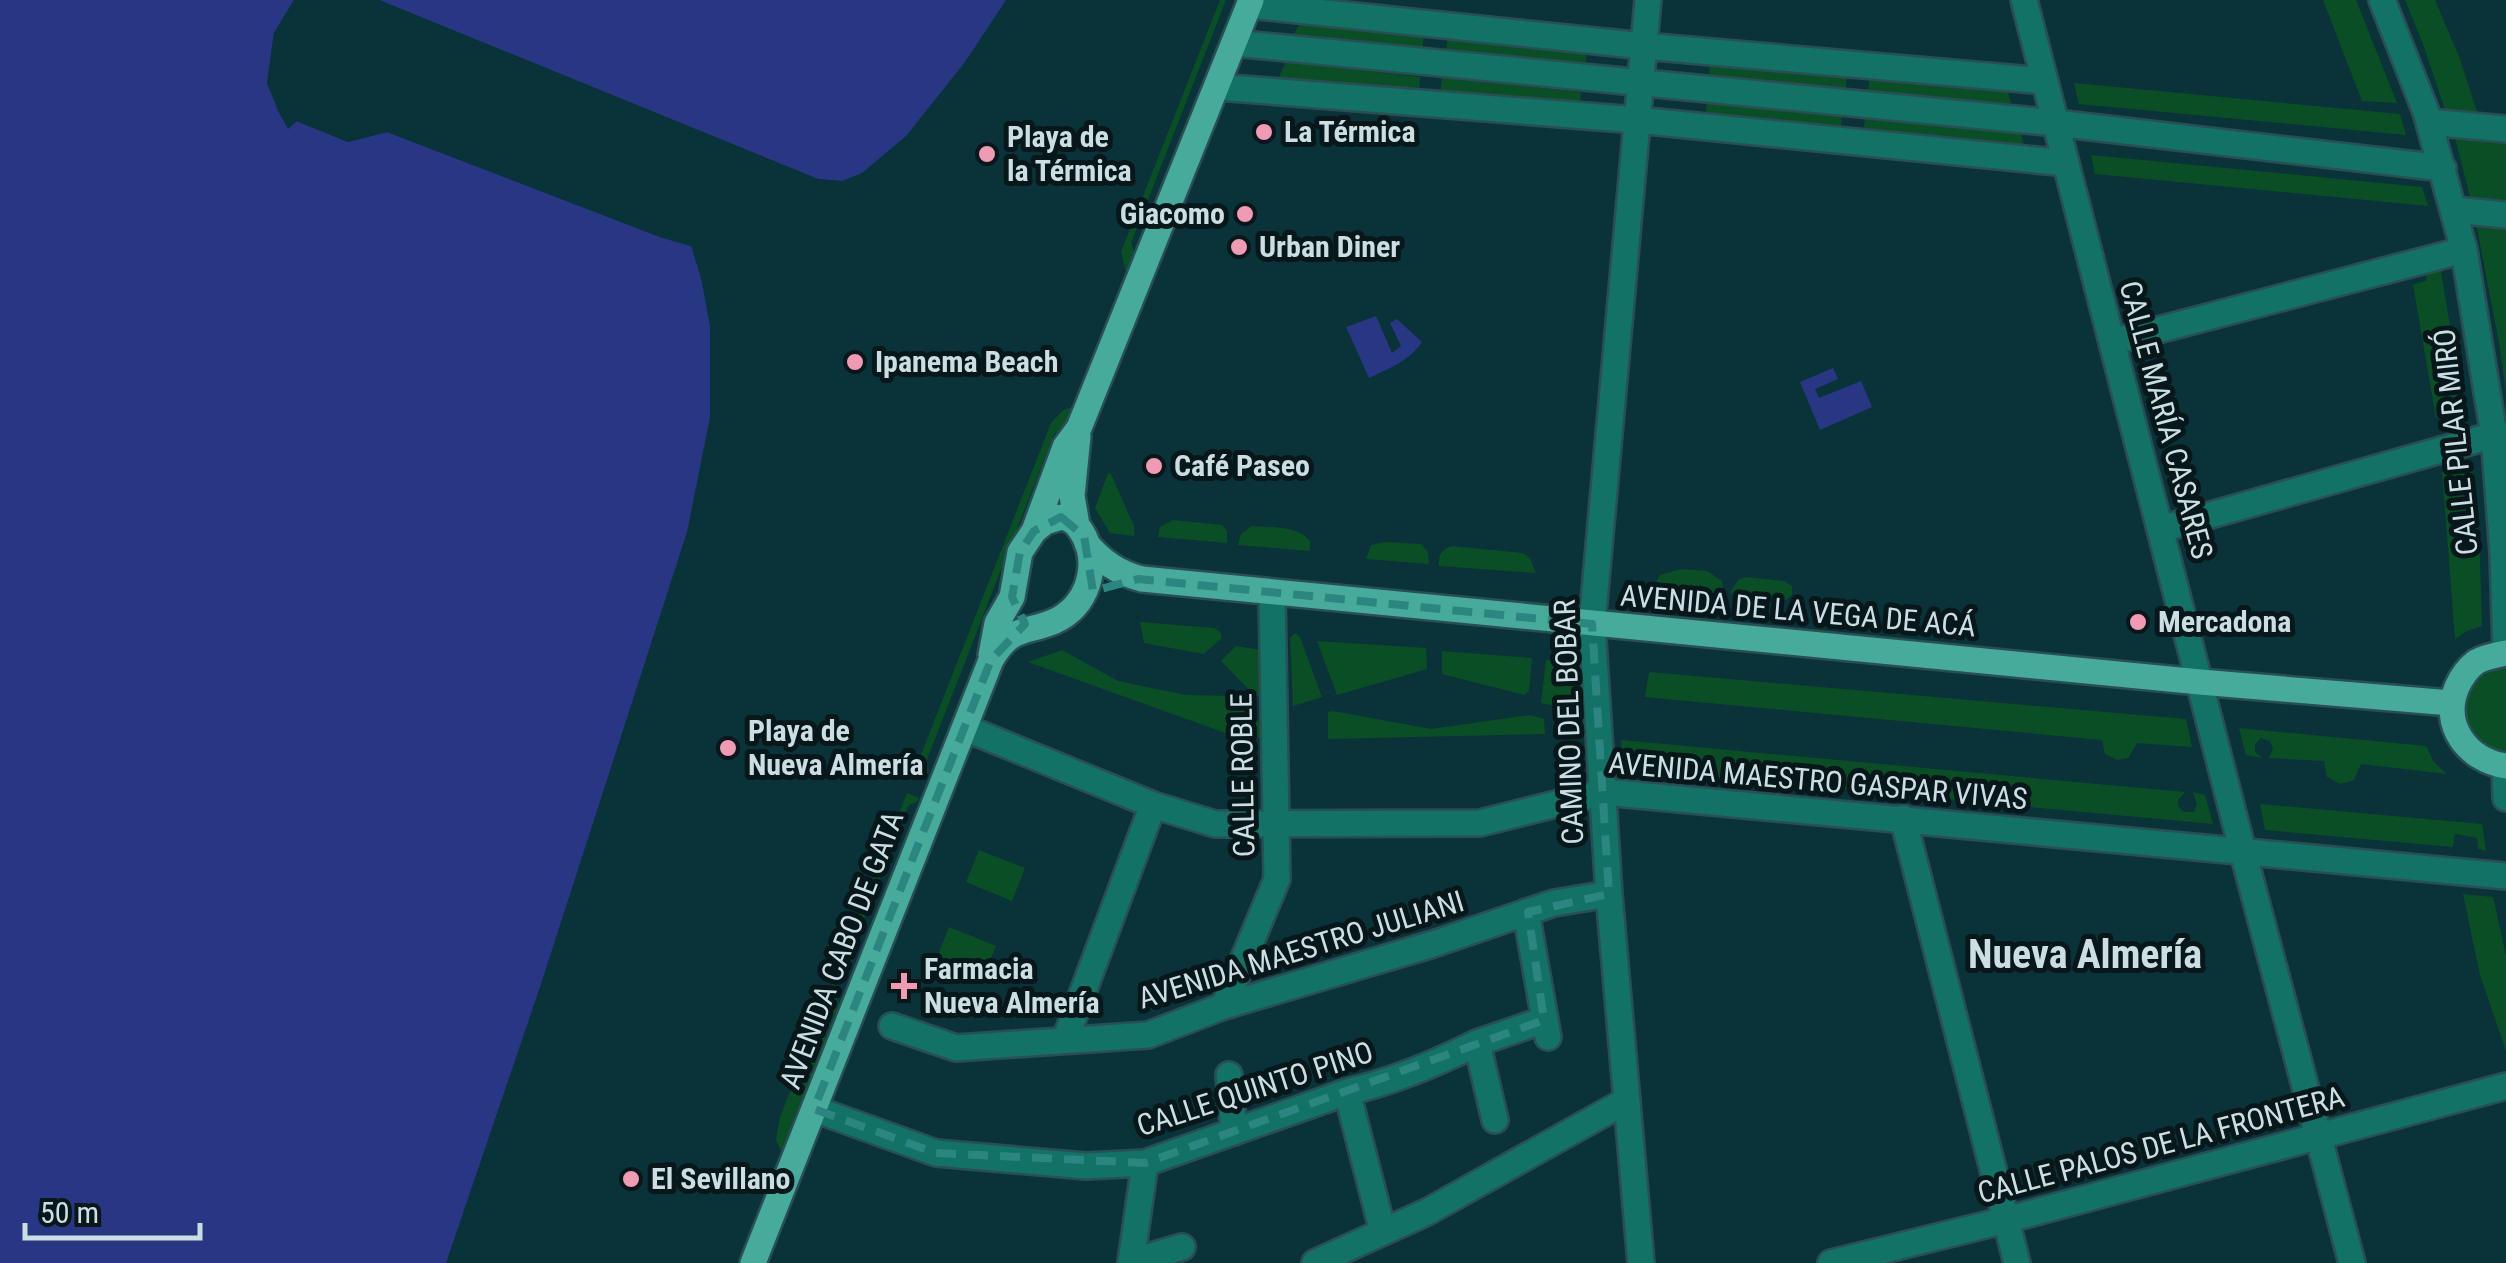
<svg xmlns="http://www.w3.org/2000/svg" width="2506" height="1263" font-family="'Roboto Condensed',sans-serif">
	<rect width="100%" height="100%" fill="#0a3239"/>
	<path fill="#0a4e26" d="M1220,0H1226L1131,243L1134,252L1126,272L1121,252Z
		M2323,0H2356L2397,103L2362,101Z
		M2405,0H2435L2460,59L2479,118L2446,113L2423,44Z
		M1301,20L1424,34L1422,51L1293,36Z
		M1448,35L1587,48L1585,67L1446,54Z
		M1710,60L1847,72L1846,89L1709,77Z
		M1286,62L1420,77L1419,93L1278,79Z
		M1870,74L2007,87L2011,104L1868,92Z
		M1442,78L1581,92L1580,109L1440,95Z
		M2074,83L2400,114L2406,135L2079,104Z
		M1707,100L1842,115L1840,134L1705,120Z
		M1865,118L2020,130L2026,152L1863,135Z
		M2454,134L2506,139V204L2471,201Z
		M2091,155L2422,187L2428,206L2095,174Z
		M2476,223L2506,227V393L2499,343Z
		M2440,266L2466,421L2453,425L2449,417L2436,418L2413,285L2427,280L2424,271Z
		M1073,407L1065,429L1054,434L926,762L929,771L927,775L915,770L1051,423L1063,410Z
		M2472,467L2480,557L2482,626L2467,631L2455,639L2442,472Z
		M1108,473L1111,474L1134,526V536L1110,533L1095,508Z
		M1173,520L1222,525L1227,531V543L1158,537L1160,527Z
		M1252,526C1271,528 1297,525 1310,541V551L1238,545L1241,534Z
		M1385,542L1421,544L1428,552L1429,564L1366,559L1371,545Z
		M1452,546L1523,553L1530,558L1536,573L1439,566C1439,555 1440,550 1452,546Z
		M1681,569L1707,571L1722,581L1723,589L1717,594L1659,589L1656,582L1660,575Z
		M1746,577L1784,581L1792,586V595L1786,600L1735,596L1730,592L1739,579Z
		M1140,622L1214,628L1220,632L1222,638L1204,654L1144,643Z
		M1295,633L1300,637L1322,697L1293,706L1290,638Z
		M1317,641L1426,648L1427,669L1337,695Z
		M1236,646L1261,650L1262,695L1256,697L1221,661Z
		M1062,650L1118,681L1186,695L1238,696L1260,723L1262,738L1242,739L1028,662Z
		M1442,651L1532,658L1529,691L1524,695L1442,674Z
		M1546,660L1579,662L1582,702L1560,707L1541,703Z
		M2506,667V752C2451,747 2451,676 2506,667Z
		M1649,672L2186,719L2192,747L2137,743L2128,758L2117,760L2105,754L2102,740L1645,697Z
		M1333,711L1431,729L1530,715L1544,719L1545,734L1328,739V712Z
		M2239,728L2426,746L2434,762L2447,774L2361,764L2354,780L2340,784L2327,777L2324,761L2269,758L2273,749L2270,741L2261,738L2255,744V752L2263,758L2246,755Z
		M1621,740L2185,792L2178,800V806L2184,812H2194L2197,804L2193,792L2205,795L2213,824L1623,769Z
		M907,793L919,798V800L908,806L835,993L839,1003L781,1152L776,1139L780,1117Z
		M2260,804L2482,824L2486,851L2478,849L2477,838L2455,834L2453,847L2265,830Z
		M979,850L1025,868L1012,901L966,882Z
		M2463,894L2493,897L2506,956V1051L2480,975Z
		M949,927L996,946L982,979L936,960Z"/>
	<path fill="#283783" d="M0,0H294L274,33L267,83L288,128L296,121L348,142L387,132L660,237L691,246L701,278L710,326V417L687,532L540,987L446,1263H0Z
		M379,0H1006L965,62L906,136L862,173L842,181L818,179Z
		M1376,316L1392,353L1401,346L1390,323L1397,319L1422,342C1409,361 1390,368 1369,378L1346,327Z
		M1833,368L1838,379L1815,389L1819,398L1861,381L1872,407L1820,430L1800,382Z"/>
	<path fill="#0a3239" d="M294,0H299L279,35L272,82L289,121L298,116L348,136L388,127L661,232L693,241L691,246L660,237L387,132L348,142L297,121L288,129L278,111L267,83L274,33Z
		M374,0H379L818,179L842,181V186L816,184L377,5Z"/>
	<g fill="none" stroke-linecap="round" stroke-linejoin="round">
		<defs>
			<path id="minor" d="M2024,0L2243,852L2352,1263
				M2382,0L2426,112L2464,250L2494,435L2503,553L2506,651
				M1249,5L1644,46L2045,81
				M1234,43L2056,123L2443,168
				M1217,87L1637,120L2066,163
				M2429,122L2506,129
				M2454,210L2506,215
				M2112,342L2464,250
				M2161,529L2494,435L2506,436
				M965,728L1153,805L1215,824L1480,823L1604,792L2506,876
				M2505,766L2506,798
				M1903,818L2017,1263
				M1526,912L1548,1037
				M1224,1006L1277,879L1272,592
				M892,1026L956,1048L1148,1035L1224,1006L1433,944L1554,903L1609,894
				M1065,1040L1153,805
				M1477,1043L1544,1020
				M1229,1075L1234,1132
				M1347,1092L1383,1232
				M814,1109L936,1153L1086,1166L1145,1163L1347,1092C1391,1082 1437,1063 1477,1043L1495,1120
				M1145,1163L1131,1262L1182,1247
				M1315,1263L1427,1212L1626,1101
				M1641,1263L1609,894L1592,624L1648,0
				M1831,1263L2006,1220L2506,1086"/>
			<path id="major" d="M1077,525L1072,496L1078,436
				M1087,544C1103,562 1118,573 1142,579L2200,682L2451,703
				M2506,653C2496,655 2485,657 2476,662C2468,668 2461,678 2457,687C2441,725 2467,760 2506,766
				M991,655L997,623L1012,597L1020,552L1034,531L1065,447L1079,428L1251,0
				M753,1263L991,660C1011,625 1025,634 1055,621C1087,606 1100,567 1084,536C1078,525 1073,519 1061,517L1045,522L1034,531"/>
		</defs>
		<use href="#minor" stroke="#294e54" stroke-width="30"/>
		<use href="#major" stroke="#294e54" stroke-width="30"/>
		<use href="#minor" stroke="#127265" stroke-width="25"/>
		<use href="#major" stroke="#47ab9b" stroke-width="25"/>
	</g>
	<path fill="none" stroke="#2b8680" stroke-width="8" stroke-dasharray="20 12" stroke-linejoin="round" d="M1061,517L1084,536L1093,591L1138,579L1592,624L1609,894L1528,912L1544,1020L1145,1163L936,1153L814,1109L991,660L1025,624L1012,597L1020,552L1034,531Z"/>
	<g fill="#f09ab4" stroke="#08171a" stroke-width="4">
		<circle cx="1264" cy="132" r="10"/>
		<circle cx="987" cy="154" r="10"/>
		<circle cx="1245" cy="214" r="10"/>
		<circle cx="1239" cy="247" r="10"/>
		<circle cx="855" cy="362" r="10"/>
		<circle cx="1154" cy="466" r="10"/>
		<circle cx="2138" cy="622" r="10"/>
		<circle cx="728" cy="748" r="10"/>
		<path d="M899 971h10v10h10v10h-10v10h-10v-10h-10v-10h10z"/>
		<circle cx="631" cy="1179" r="10"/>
	</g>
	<g text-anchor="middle" stroke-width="10" stroke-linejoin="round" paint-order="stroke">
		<g font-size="30" font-weight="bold" fill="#cbdfe3" stroke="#08171a" text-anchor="start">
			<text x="1284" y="142">La Térmica</text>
			<text x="1007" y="147">Playa de<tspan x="1007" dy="34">la Térmica</tspan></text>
			<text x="1225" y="224" text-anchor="end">Giacomo</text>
			<text x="1259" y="257">Urban Diner</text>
			<text x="875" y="372">Ipanema Beach</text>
			<text x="1174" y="476">Café Paseo</text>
			<text x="2158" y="632">Mercadona</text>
			<text x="748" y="741">Playa de<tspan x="748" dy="34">Nueva Almería</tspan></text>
			<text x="924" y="979">Farmacia<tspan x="924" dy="34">Nueva Almería</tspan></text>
			<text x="651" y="1189">El Sevillano</text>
		</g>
		<g font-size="30" fill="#cbdfe3" stroke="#08171a">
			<text transform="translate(2166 420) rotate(75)" y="10">CALLE MARÍA CASARES</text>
			<text transform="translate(2456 442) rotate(-96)" y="10">CALLE PILAR MIRÓ</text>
			<text transform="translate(1798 611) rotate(5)" y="10">AVENIDA DE LA VEGA DE ACÁ</text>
			<text transform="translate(1569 722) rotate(-92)" y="10">CAMINO DEL BOBAR</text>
			<text transform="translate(1243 775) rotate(-91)" y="10">CALLE ROBLE</text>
			<text transform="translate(1818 781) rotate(5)" y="10">AVENIDA MAESTRO GASPAR VIVAS</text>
			<text transform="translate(842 950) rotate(-69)" y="10">AVENIDA CABO DE GATA</text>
			<text transform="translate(1301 950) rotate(-17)" y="10">AVENIDA MAESTRO JULIANI</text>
			<text transform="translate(1255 1089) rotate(-18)" y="10">CALLE QUINTO PINO</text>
			<text transform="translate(2161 1145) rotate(-15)" y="10">CALLE PALOS DE LA FRONTERA</text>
		</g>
		<g font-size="40" font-weight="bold" fill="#cbdfe3" stroke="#08171a">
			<text x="2085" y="968">Nueva Almería</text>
		</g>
	</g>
	<path d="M25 1223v15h175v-15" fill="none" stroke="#cbdfe3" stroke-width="5"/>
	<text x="40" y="1223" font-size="30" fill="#cbdfe3" stroke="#08171a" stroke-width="8" paint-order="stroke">50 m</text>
</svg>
